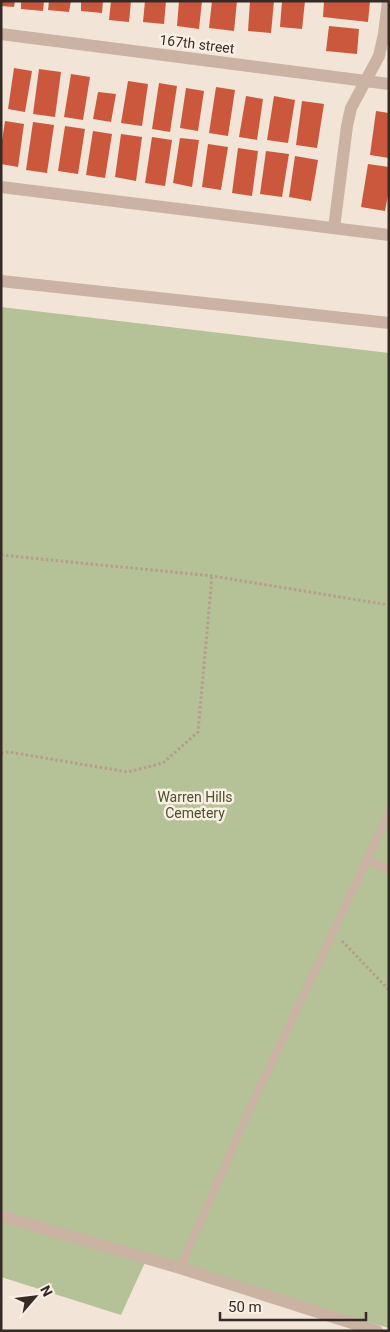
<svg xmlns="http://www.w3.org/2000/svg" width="390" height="1332" font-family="Roboto,sans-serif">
	<rect width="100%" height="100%" fill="#f2e4d7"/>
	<path fill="#b5c197" d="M1,307L389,353V1328L147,1258L121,1315L1,1277Z"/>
	<path fill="#cb583c" d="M1,1H15L14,7L1,6Z
		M21,1H44L43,11L21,9Z
		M49,1H71L69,12L48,10Z
		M81,1H103L102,13L81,11Z
		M111,1H131L129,22L109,20Z
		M145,1H166L164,24L143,22Z
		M179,1H202L199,29L177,26Z
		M212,1H237L234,31L209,28Z
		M250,1H274L271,33L248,31Z
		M282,1H305L302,29L280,27Z
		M324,1H370L368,22L323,17Z
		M329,26L359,29L357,54L326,51Z
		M14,68L32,71L25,112L8,109Z
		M39,69L61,72L55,117L33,114Z
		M71,74L90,77L83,120L64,117Z
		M128,81L148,84L142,126L121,123Z
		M159,83L177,86L170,132L152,129Z
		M216,87L235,90L228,136L209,133Z
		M186,88L204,91L198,131L180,128Z
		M98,92L116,94L111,122L93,119Z
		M246,96L263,99L257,140L239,137Z
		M274,96L295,100L288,143L267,140Z
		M302,101L324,104L317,148L296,145Z
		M376,111L389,113V158L370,155Z
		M5,121L24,124L18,167L1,164V147Z
		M33,122L54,125L47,173L26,170Z
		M65,126L85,129L78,174L58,171Z
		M93,131L112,134L105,178L86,175Z
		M121,134L142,137L136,181L115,177Z
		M152,137L172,140L165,186L145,183Z
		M180,138L199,140L192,187L173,183Z
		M208,144L228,147L221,190L202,187Z
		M238,148L258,151L252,196L232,193Z
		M266,151L289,154L282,197L260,194Z
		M295,156L318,160L311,201L289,197Z
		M368,164L389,167V190L385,211L361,207Z"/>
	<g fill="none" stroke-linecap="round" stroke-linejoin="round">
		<path stroke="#b69d8d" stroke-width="3" stroke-dasharray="2.5 2.5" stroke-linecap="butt" d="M1,555L212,576L389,605
			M1,753L9,752L128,772L163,763L198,732L212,576
			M342,941L389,990"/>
		<path stroke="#cab3a3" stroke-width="8" d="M367,860L389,870
			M180,1268L248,1113L367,860L389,811"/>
		<path stroke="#cab3a3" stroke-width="12" d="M1,34L389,84
			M1,187L389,235
			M334,228L347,126L351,108L379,56L384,34L388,1
			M1,1216L180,1268L377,1331"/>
		<path stroke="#cab3a3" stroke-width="12" d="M1,281L389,323"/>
	</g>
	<g text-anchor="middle" stroke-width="5" stroke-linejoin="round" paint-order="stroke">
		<g font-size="14" fill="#352a25" stroke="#faefe4">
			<text transform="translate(197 44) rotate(7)" y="5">167th street</text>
		</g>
		<g font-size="14" fill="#465428" stroke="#faefe4">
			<text x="195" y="802">Warren Hills<tspan x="195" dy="16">Cemetery</tspan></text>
		</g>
	</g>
	<rect width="390" height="1332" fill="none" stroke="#352a25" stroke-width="5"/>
	<g transform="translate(35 1297) rotate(62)" stroke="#faefe4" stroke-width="4" paint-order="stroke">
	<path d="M0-4L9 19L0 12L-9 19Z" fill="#352a25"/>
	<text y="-8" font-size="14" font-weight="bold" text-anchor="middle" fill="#352a25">N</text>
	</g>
	<path d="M220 1312v8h146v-8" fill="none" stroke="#352a25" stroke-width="2.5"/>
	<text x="228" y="1312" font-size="15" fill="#352a25" stroke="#faefe4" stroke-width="4" paint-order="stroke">50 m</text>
</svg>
